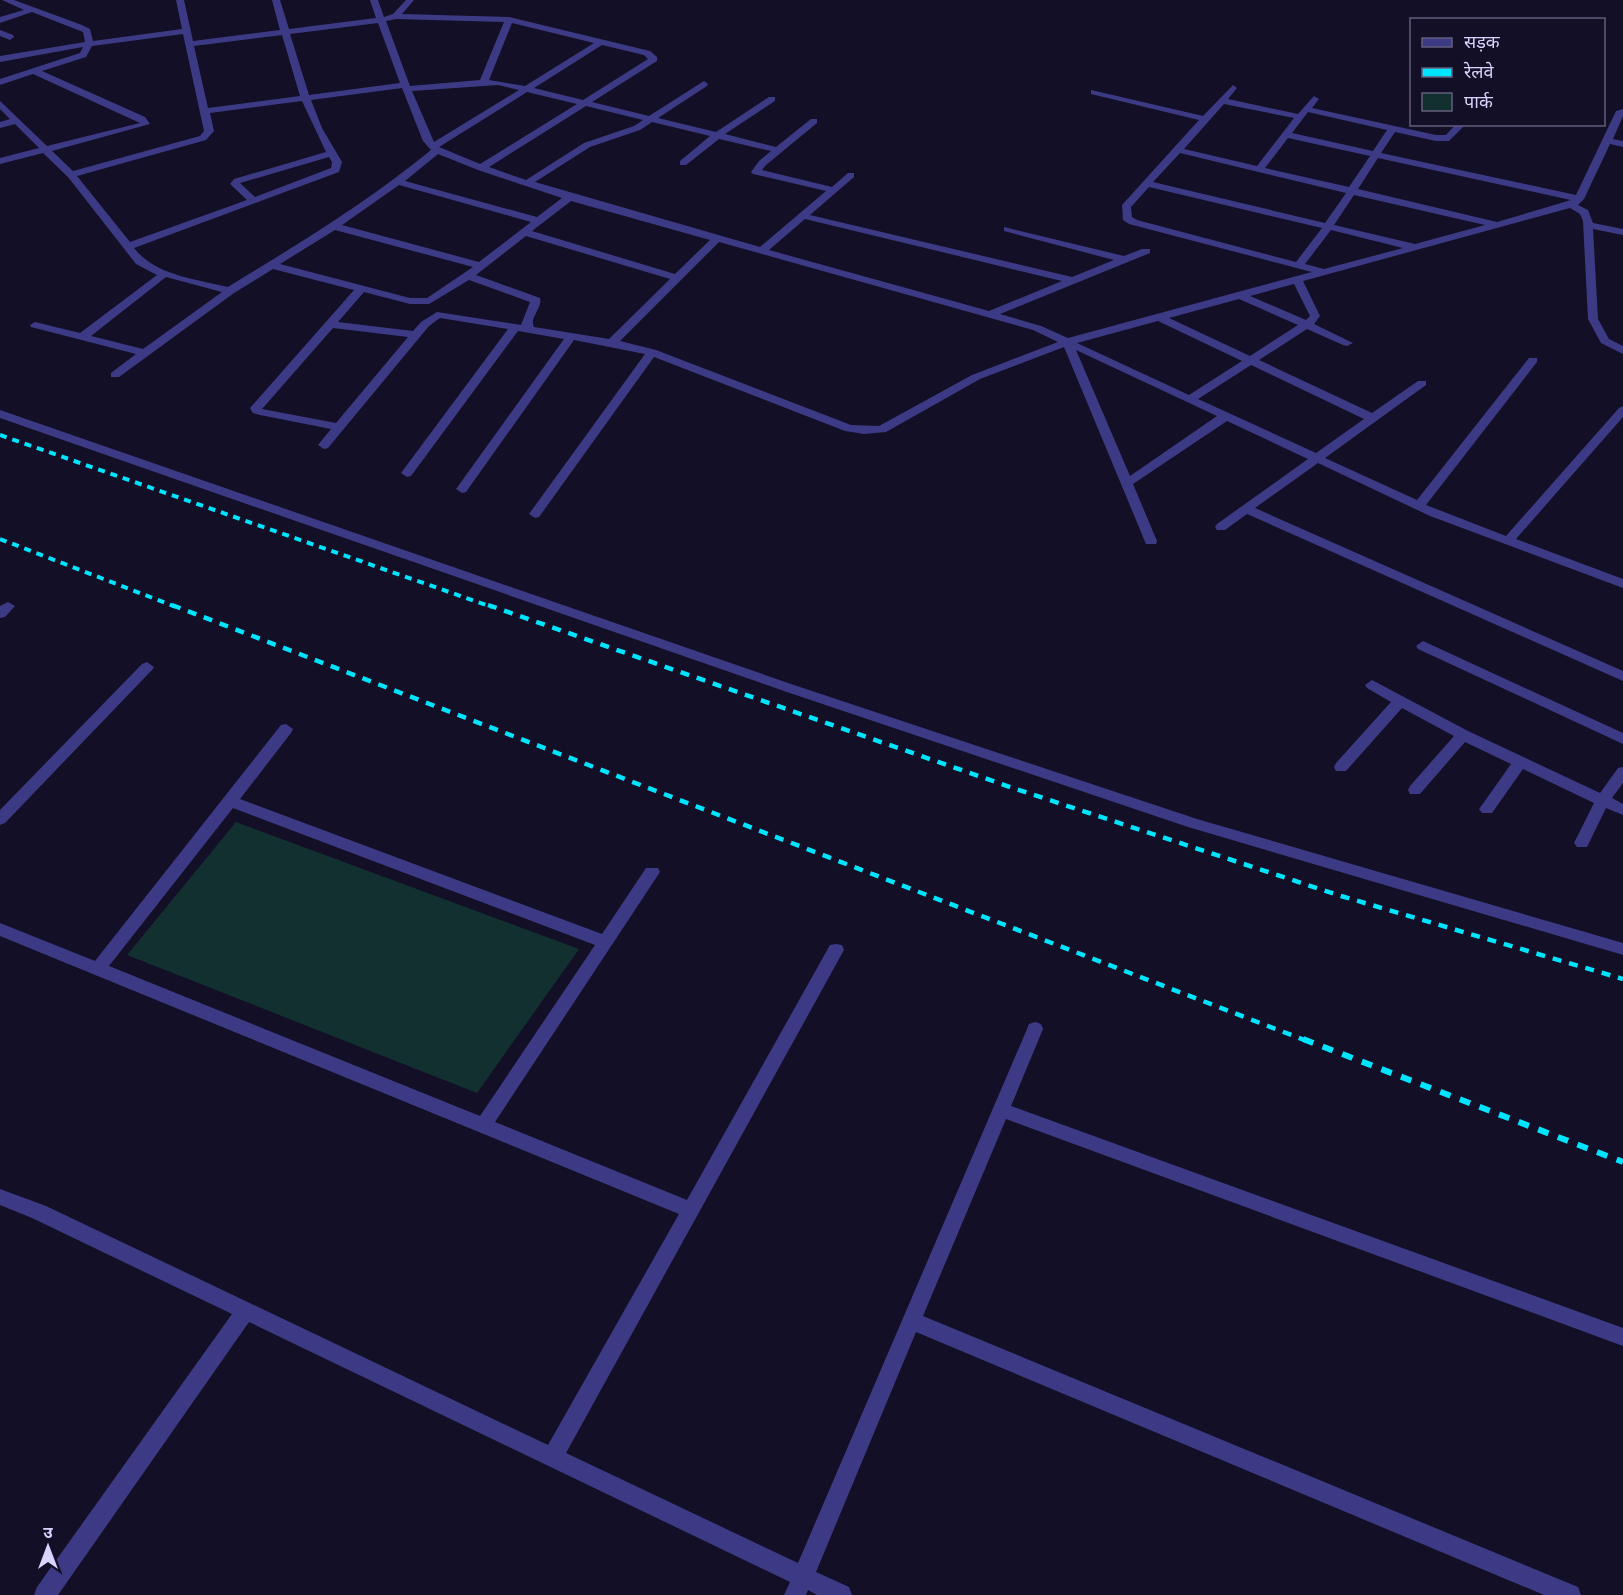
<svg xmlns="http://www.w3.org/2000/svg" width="1623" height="1595" font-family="Montserrat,'Noto Sans Devanagari',sans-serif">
	<rect width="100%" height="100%" fill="#130f26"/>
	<path fill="#12302f" d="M236,822L579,949L477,1093L127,955Z"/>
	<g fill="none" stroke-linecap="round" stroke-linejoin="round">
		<path fill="#3d3a85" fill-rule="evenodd" d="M2,0H14L82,25L90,29L93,41L182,29L176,0H184L193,41L280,30L272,0H280L289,29L376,18L370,0H378L384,17L393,14L406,0H414L402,14L509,17L650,51L657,57V61L592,102L649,116L704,81L708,84L707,86L658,118L716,132L769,97H775V101L725,134L776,147L811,119H817V123L766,165L762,170L832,187L848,173H854V177L810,215L1072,277L1114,260L1004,231V227L1124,256L1142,249H1150V253L1000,314L1041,326L1068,338L1312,272L1129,224L1123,220L1122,205L1199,120L1091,94V90L1203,116L1233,85L1237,88L1228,99L1298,114L1314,96L1319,99L1312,108L1436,135H1446L1456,124H1466L1449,141H1436L1395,132L1381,153L1576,195L1616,111L1623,109V116L1613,139L1623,141V147L1610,144L1584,199L1578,205L1588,210L1593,223L1623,229V235L1593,229L1598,319L1609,339L1623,346V354L1601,343L1588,319L1583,221L1580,214L1570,208L1303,281L1320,316L1314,324L1353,343L1347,346L1343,345L1307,329L1259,360L1372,413L1418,381H1426V385L1325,458L1417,500L1529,358H1537V362L1426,505L1506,536L1619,408L1623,406V417L1516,539L1623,579V588L1430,516L1318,463L1255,508L1623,671V681L1247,514L1225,530H1217L1215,527L1217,524L1308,459L1227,421L1133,484L1157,541L1156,544H1146L1064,347L980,379L886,432L864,434L845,431L654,357L539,517L535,518L529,514L645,354L574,340L466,492L462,493L456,489L564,339L518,331L411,476L407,477L401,473L508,329L440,318L429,326L328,448L324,449L318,445L331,429L260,415L253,413L250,408L354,290L273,269L234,293L119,377H111V373L136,354L31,327L30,325L35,322L80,333L157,275L136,264L68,177L43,153L0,164V158L39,148L15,124L0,128V122L10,119L0,109V101L47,146L140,123L33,74L0,85V79L80,53L83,47L0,62V56L85,42L83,32L32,12L0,23V17L24,10ZM396,19L504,22L480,80L410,86L386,21ZM378,23L400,83L309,95L290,34ZM512,23L594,43L525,86L489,80ZM183,34L204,131L200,136L73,171L52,151L150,124L145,117L42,71L86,57L92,46ZM282,35L300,96L208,108L194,46ZM602,45L644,55L648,59L583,100L534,88ZM498,85L519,90L434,142L412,91ZM402,88L423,141L431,150C368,202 298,244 228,287C196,279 156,276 134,248L339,172L342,162L322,128L311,100ZM527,92L577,104L480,164L439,147ZM302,101L326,152L234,179L230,184L247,200L130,242L77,176L206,140L214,131L210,113ZM1224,104L1294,118L1257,166L1184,149ZM586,106L643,120L634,126L584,143L526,180L489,167ZM1308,112L1387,130L1373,151L1292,133ZM652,122L710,136L680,161V165H686L719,139L771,151L759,161L751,172L753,174L826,191L760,247L535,182L590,147L640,130ZM1288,138L1370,156L1349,187L1265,168ZM1180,153L1346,193L1325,223L1153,182ZM438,154L478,170L562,198L537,217L405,181ZM329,157L332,162L331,168L255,197L240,183ZM1378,158L1571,200L1497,222L1358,189ZM399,185L531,222L479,262L342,225ZM1149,187L1322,228L1296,262L1137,220L1132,217L1131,207ZM1354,195L1485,225L1415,244L1334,225ZM571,201L710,240L675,274L532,231ZM805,219L1062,281L989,311L769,250ZM335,230L473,267L427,298H410L280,264ZM1331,230L1403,248L1324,269L1305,264ZM526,236L670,279L609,339L534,327C529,317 543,308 540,298L476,275ZM719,242L1033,330L1058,342L972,375L879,426L851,425L656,350L620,341ZM166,277L222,292L143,349L91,336ZM469,280L530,302L521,325L437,312L421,322L413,331L338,322L364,292L410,304H429ZM1294,284L1310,316L1306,320L1250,296ZM1239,299L1298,325L1250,356L1169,318ZM1158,321L1242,361L1189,395L1077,343ZM333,328L408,337L336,423L262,409ZM1076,350L1217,416L1130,476ZM1251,365L1364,419L1316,453L1198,399Z
			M0,30L13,35L14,37L10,40L0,36Z
			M0,410L794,685L1197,819L1623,943V955L1188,827L784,691L0,418Z
			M8,602L15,606L5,617L0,618V606Z
			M1423,641L1623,733V744L1418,649L1416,646Z
			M147,662L154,667L152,670L5,823L0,825V810L142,664Z
			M1372,680L1468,731L1600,793L1618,768L1623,767V783L1612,798L1623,804V815L1606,808L1587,847H1577L1574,843L1594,803L1523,769L1492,813H1482L1479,809L1482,805L1511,764L1465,742L1420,794H1410L1408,790L1410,786L1454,736L1402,708L1346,771H1336L1334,767L1336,763L1391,702L1367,688L1365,685Z
			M286,724L293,729L291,733L240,799L602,934L646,868H658L660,872L495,1122L687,1200L830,945L836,944L842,945L844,950L566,1453L798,1563L1027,1029L1029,1024L1035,1022L1041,1024L1043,1029L1011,1106L1623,1328V1346L1006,1119L923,1316L1578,1587L1581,1595H1544L916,1332L816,1572L849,1587L852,1595H817L808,1590L806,1595H784L790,1582L249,1322L58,1595H34L37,1587L232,1314L32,1218L0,1205V1189L46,1206L548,1445L679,1214L0,936V923L95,961L281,725ZM233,808L595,945L480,1116L109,966Z"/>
		<path stroke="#00e5ff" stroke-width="4" stroke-dasharray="7 6" stroke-linecap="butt" d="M0,435L492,607
			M0,539L176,607"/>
		<path stroke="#00e5ff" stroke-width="4.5" stroke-dasharray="9 8" stroke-linecap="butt" d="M172,605L1307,1041
			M488,605L1013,788L1341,896L1623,979"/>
		<path stroke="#00e5ff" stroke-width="6" stroke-dasharray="11 10" stroke-linecap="butt" d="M1303,1039L1623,1162"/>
	</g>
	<rect x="1410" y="18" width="195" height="108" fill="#130f26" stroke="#625e7d" stroke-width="1.5"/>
	<rect x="1422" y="38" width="30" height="9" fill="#3d3a85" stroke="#625e7d" stroke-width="1.5"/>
	<text x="1464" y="48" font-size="18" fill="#d9d4ff">सड़क</text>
	<rect x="1422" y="68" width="30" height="9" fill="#00e5ff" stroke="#625e7d" stroke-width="1.5"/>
	<text x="1464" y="78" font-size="18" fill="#d9d4ff">रेलवे</text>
	<rect x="1422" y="93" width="30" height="18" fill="#12302f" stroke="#625e7d" stroke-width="1.5"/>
	<text x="1464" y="108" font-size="18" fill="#d9d4ff">पार्क</text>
	<g transform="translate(48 1547)" stroke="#130f26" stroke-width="4.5" paint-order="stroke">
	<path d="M0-4.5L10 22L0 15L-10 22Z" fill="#d9d4ff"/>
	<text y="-9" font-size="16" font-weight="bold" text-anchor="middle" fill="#d9d4ff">उ</text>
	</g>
</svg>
